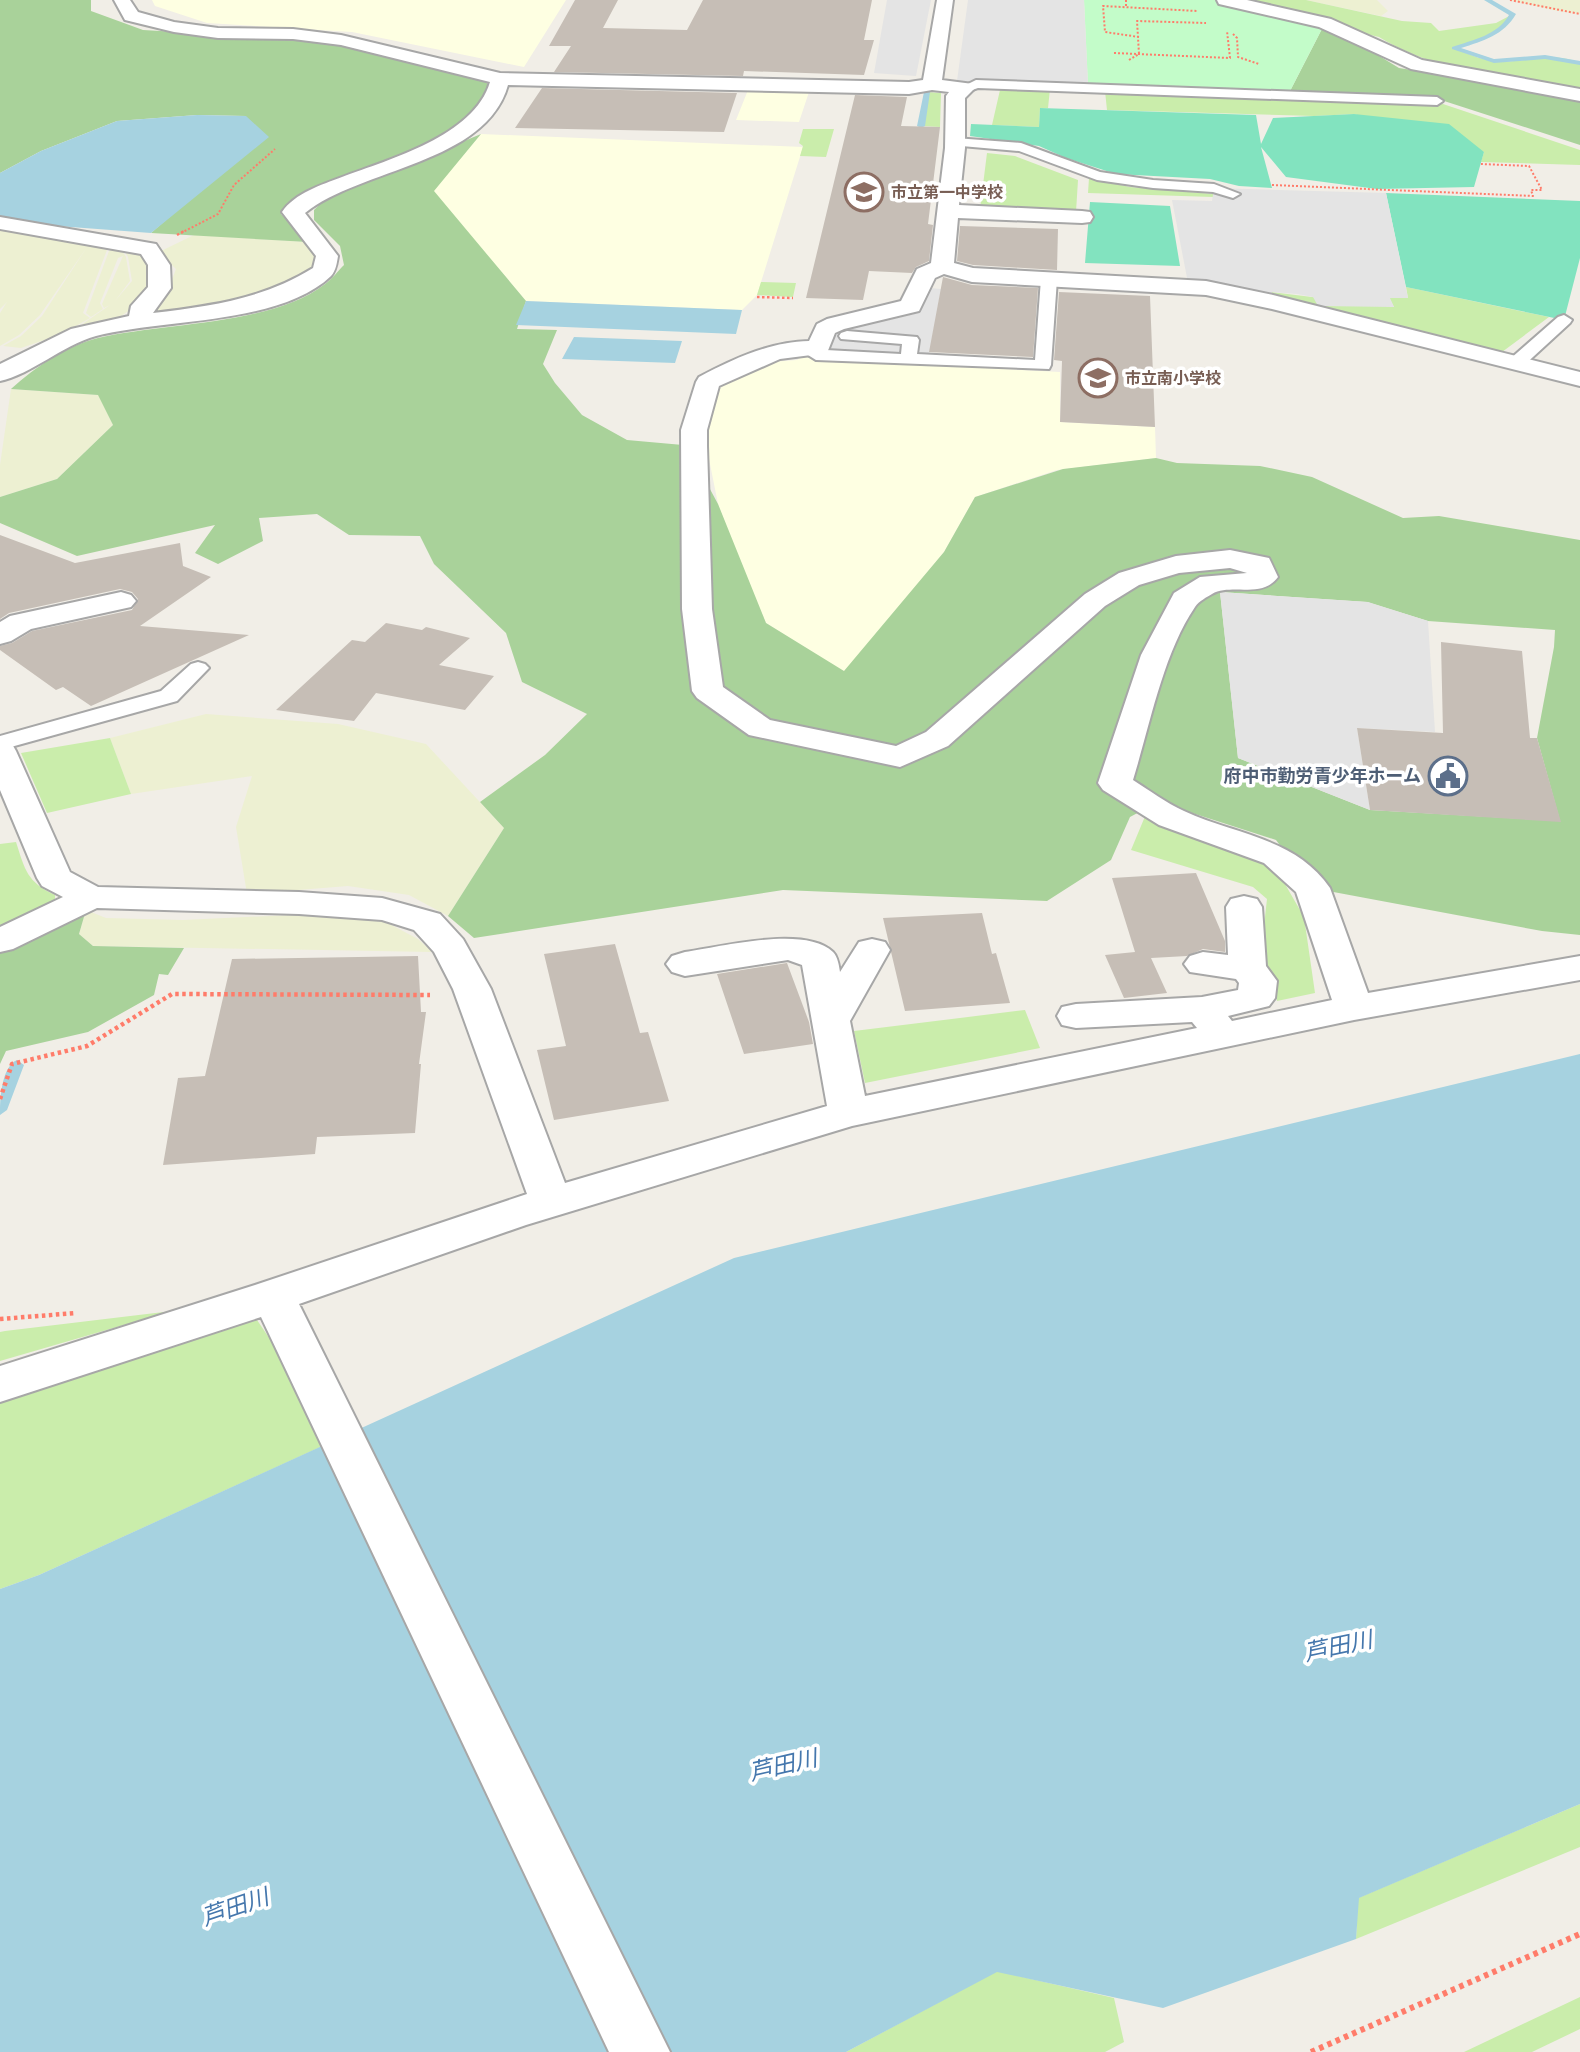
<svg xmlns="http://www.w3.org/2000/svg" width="1580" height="2052" font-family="Roboto,'Noto Sans JP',sans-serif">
	<rect width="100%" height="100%" fill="#f1eee7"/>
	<path fill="#feffe2" d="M152,0H566L524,67L352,32L207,23L155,6Z
		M748,90L809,92L799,122L736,120Z
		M481,134L803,147L757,295L742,310L526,301L433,191Z
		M804,355L811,359L1060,372V422L1155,427L1156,458L1057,470L975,497L944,552L844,672L766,623L742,569L718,504L704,434L719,389L757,363L797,360Z"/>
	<path fill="#edf0d2" d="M1306,0H1377L1388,11L1381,16Z
		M1510,0H1580V14L1552,10Z
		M0,226L117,246L109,250L101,248L107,250L83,313L90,318L62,334L21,348L3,346L21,336L42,316L87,247L40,315L19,335L0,346V313L7,302L0,309Z
		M194,235L308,242L319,257L316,270L259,298L157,315L153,305L167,293L176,269L159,252Z
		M120,247L126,257L130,281L115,301L132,281L128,257L122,247L146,257L153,275L150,288L135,306L120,317L81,325L110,305L104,308L102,304L123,256L118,258L100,303L103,309L91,317L86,313L109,251Z
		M11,389L99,395L113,425L57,479L0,497V465Z
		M206,714L338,724L426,744L504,828L448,916L409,895L348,886L247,894L236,827L252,776L131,794L110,738Z
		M86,910L106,918L183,920L333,913L382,920L418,939L432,952L93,946L79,934Z"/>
	<path fill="#caedab" d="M1223,0H1306L1402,21L1431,23L1439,31L1496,23L1513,14C1504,37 1475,39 1455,49C1467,53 1479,59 1492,61C1521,65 1551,50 1580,63V90C1511,78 1440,74 1379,37Z
		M996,87L1050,89L1048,108H1040L1039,127L992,125L1000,90Z
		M1105,91L1440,103L1580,150V165L1481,162L1484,152L1354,114L1314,116L1107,110Z
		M927,92L941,93L940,127L921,126Z
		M803,129H834L826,157L800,156L803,146L799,143Z
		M987,153L1015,156L1078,180L1076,212L980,209Z
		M1089,178L1130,187L1213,194V197L1088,193Z
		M761,282L796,283L793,297L757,295Z
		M1406,287L1549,317L1502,352L1273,299L1271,292L1394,307L1389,298H1408Z
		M110,738L131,794L47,813L21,753Z
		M1146,814L1274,865L1304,917L1315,993L1277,1001L1274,977L1261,953L1267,899L1253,887L1131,850Z
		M16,842C25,870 27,882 55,895V910L0,933V844Z
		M1025,1010L1040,1048L865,1083L854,1031Z
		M172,1311L0,1361V1332L5,1331Z
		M257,1320L338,1439L39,1575L0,1589V1398Z
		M1580,1804V1847L1356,1939L1358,1898Z
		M997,1971L1114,1998L1124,2042L1105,2052H846Z
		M1580,1997V2029L1532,2052H1464Z"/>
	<path fill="#a9d29a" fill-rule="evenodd" d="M0,0H91V11L143,30L320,40L474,73L488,84L490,93L470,117L443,139L299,196L281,214L308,242L151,233L206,185L246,116L197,115L117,121L41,151L0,173Z
		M1325,23L1399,68L1580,96V145L1441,100L1289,93Z
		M481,134L434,191L526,301L517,329L557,330L543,364L555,383L582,415L627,440L683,445L690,452L718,504L766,623L844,671L944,552L975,497L1063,469L1156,458L1177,463L1260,466L1312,477L1403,518L1439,516L1580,540V935L1542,931L1312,888L1276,840L1158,802L1130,817L1111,860L1047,901L783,890L474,938L448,916L504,828L480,802L545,755L587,714L522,682L506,633L434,564L420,536L349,535L317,514L259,518L263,541L218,564L195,553L215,525L77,556L0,523V497L57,479L113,425L98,395L11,389C37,366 64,347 98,338C162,323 274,325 325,284C332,279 338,271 344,265L340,246L314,220V210L325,199ZM1220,592L1367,602L1428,621L1555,630L1554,647L1537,738L1560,821L1370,810L1238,758Z
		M86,910L79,934L93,946L184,948L168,975L159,974L154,995L88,1032L6,1051L0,1064V951Z"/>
	<path fill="#c3fcc9" d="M1084,0H1224L1325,23L1289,93L1088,85Z"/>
	<path fill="#82e3bf" d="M1040,108L1256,115L1261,144L1273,118L1354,114L1449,124L1484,152L1474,187L1377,189L1286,177L1261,147L1272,188L1239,186L1210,179L1116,174L1066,158L1039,146L970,136L971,124L1039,127Z
		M1386,193L1580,201V258L1564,320L1406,287Z
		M1090,202L1170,206L1180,266L1085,263Z"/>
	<path fill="#e4e4e4" d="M887,0H931L916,76L874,73Z
		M968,0H1084L1088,85L957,81Z
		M1214,188L1386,193L1408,298H1390L1394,307L1318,306L1313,297L1297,294L1272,292L1273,299L1188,283L1172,200L1212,201Z
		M930,288L941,289L929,355L828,351L833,330L848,324L885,321L918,313Z
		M1220,592L1368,602L1428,621L1435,732L1357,728L1370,810L1238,758Z"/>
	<path fill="#a6d2e0" d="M197,115L246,116L269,137L151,233L44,225L0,216V173L41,151L117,121Z
		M526,301L742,310L736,334L516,325Z
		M574,337L682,341L675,363L562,359Z
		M1580,1054V1804L1359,1898L1356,1939L1163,2008L997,1972L846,2052H0V1589L39,1575L734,1258Z"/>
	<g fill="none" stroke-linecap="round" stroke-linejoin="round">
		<path fill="#a6d2e0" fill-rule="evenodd" d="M1484,0H1492L1516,14C1504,35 1483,41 1461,48L1494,59L1545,55L1580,61V65L1545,59L1494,63L1452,49V47C1473,40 1498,35 1509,15Z
			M927,90L930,92L925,126L921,128L917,126L924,92Z
			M17,1060L24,1065L7,1110L0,1115C0,1100 1,1067 17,1060Z"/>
	</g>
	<path fill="#c6beb6" d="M575,0H618L603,28L687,30L703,0H872L864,40H874L864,75L744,71L743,76L554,72L571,46H549Z
		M542,88L737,93L724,132L515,128Z
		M855,95L907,97L901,126L940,127L928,224L933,225L929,261L916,267L912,273L869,271L863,300L806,298Z
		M960,226L1058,229L1057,270L973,265L957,261Z
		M943,277L972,285L1038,288L1033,357L929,352Z
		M1059,292L1150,296L1155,427L1060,422L1062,361L1054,360Z
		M0,535L75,563L180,543L183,566L211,577L140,626L249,635L91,706L63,687L56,690L0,650V646L12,643L32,631L132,610L138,599L132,592L120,589L9,613L0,619Z
		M386,623L422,630L426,627L470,638L439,665L494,676L465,710L376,693L354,721L276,710L352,640L365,642Z
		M1441,642L1522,651L1530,738H1537L1561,822L1370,810L1357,728L1443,733Z
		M1196,873L1225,941V952L1203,949L1187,956L1151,958L1167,993L1124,998L1105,955L1135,952L1112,878Z
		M982,913L992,954L996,953L1010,1003L905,1011L883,918Z
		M615,944L640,1033L648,1032L669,1101L554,1120L537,1050L566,1046L544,954Z
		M418,956L421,1012H426L419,1064H421L415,1133L317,1137L315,1154L163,1165L178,1078L205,1076L232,959Z
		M787,963L809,1022L813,1044L744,1054L717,974Z"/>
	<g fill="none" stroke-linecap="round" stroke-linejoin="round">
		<defs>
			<path id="service" d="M976,80L1437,97L1443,101L1437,105L978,88L966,92L960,88Z
				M955,138L1021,143L1100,172L1153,180L1214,184L1240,194L1233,198L1213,192L1153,188L1097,180L1019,151L950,145V139Z
				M1049,274L1057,279L1051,365L1049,369L816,360L808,355L812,344H824L826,350L901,354L902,344L841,339L839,336L841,333L847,331L917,337L919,340L917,354L1035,360L1041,279Z
				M1564,315L1572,320L1570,323L1522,367H1510L1508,363L1510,359L1558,317Z
				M198,662L205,664L209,668L177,701L0,750V736L161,691L191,664Z"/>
			<path id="minor" d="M114,0H130L138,12L174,22L218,28L293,29L341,35L500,73L909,82L923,80L937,0H953L942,80L973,84L975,88L965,98V148L959,205L1082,211L1090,212L1093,217L1090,222L1082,223L958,218L954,263L973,268L1206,281L1273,295L1580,372V386L1272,309L1206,295L972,282L944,274L935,278L919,311L844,329L835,333L827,353L780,359L719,386L707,430V446L712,609L723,687L770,720L896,746L926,732L1085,594L1119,573L1176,556L1230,550L1269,558L1278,577C1262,599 1231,583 1212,594C1207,597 1199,601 1195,607C1163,654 1150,725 1133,780C1149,790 1166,803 1184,811C1235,835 1295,837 1330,888L1368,993L1580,956V980L1354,1020L852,1126L526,1225L299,1304L670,2052H609L261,1317L0,1402V1366L255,1285L527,1194L453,989L434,952L414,930L382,920L299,914L97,908L13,949L0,952V927L63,897L42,886L37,878L0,790V741L12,744L16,751L70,872L98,887L299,892L382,898L440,914L463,939L491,989L565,1183L827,1106L802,965L788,960L685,976L672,972L666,964L672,956L685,952C721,947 805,925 833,952C838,957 839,966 840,972L859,942L872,939L885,942L890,950L850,1021L865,1096L1197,1028L1192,1022L1076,1028L1062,1025L1057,1016L1062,1007L1076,1004L1202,997L1238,990L1239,983L1236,979L1190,972L1184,964L1190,956L1203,952L1228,955L1226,907L1231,899L1244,896L1257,899L1262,907L1266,966L1277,981L1275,998L1269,1006L1228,1016L1232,1021L1332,1000L1296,892L1264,863L1159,825L1103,790L1098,783L1141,655L1174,593L1200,577L1247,573L1230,568L1179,573L1139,585L1105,606L948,746L900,767L749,735L697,698L692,691L682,609L681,430L696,382L699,377C733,359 769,342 809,341L817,324L827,319L901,301L917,269L931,263L945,148L946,96L949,92L932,90L909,94L508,85C486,164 361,168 305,213L338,256C337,262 336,271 331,276C280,325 162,319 96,336C61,346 32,374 0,381V364L71,329L129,316L131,306L148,287V265L141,254L0,229V217L156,244L170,265L171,288L153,313C211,306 263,299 313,268L316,256L282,212C295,193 321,185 342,177C390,159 474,136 490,82L341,45L293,39L218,38L174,32L125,20Z
				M1217,0H1247L1331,19L1422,60L1580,89V101L1411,69L1319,27L1219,4Z
				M121,592L131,595L136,601L131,607L31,629L11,641L0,644V622L10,616Z"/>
		</defs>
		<use href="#service" stroke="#a7a7a7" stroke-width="4"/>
		<use href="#minor" stroke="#a7a7a7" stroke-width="4"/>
		<path stroke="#ff7c6a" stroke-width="2" stroke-dasharray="2 2" stroke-linecap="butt" d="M1126,0V8
			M1510,0L1580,14
			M1233,34L1237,38L1238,57L1259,64
			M1139,37L1105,32L1103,6L1197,11
			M1114,53L1230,58L1227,31
			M1129,60L1139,54L1137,21L1206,23
			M1272,185L1533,196L1531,190H1542L1529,166L1481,164
			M181,233L218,214L234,185L275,149"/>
		<path stroke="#ff7c6a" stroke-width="2.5" stroke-dasharray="2.5 2.5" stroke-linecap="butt" d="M177,235L184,231
			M757,297L793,298"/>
		<path stroke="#ff7c6a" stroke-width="4.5" stroke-dasharray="3.5 3.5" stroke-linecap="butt" d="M0,1099L12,1064L87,1046L172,994L430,995
			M0,1319L76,1313"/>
		<path stroke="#ff7c6a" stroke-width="6" stroke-dasharray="4.5 4.5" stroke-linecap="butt" d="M1311,2052L1580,1934"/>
		<use href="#service" fill="#fff" fill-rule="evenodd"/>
		<use href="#minor" fill="#fff" fill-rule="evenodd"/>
	</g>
	<defs>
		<symbol id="school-ring" viewBox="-11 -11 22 22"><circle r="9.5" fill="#fff" stroke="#8d6e63" stroke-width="1.5"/><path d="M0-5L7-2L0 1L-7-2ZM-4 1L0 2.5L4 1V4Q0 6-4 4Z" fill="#8d6e63"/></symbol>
		<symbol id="civic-ring" viewBox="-11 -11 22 22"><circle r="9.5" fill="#fff" stroke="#5c6f8a" stroke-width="1.5"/><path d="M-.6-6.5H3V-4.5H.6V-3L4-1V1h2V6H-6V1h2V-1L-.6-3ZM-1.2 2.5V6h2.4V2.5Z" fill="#5c6f8a"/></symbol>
	</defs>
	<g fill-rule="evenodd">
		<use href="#school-ring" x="842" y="170" width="44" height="44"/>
		<use href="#school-ring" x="1076" y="356" width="44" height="44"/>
		<use href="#civic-ring" x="1426" y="754" width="44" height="44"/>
	</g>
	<g text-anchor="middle" stroke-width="7" stroke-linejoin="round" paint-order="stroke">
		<g font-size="16" font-weight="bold" fill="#785e54" stroke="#fff" text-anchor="start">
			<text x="891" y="198">市立第一中学校</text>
			<text x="1125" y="384">市立南小学校</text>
		</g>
		<g font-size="18" font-weight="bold" fill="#4e5e75" stroke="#fff" text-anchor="end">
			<text x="1421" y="782">府中市勤労青少年ホーム</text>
		</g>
		<g font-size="23" font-style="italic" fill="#4577ad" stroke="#fff">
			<text transform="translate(1338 1646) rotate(-12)" y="8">芦田川</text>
			<text transform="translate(783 1765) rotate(-13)" y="8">芦田川</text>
			<text transform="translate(235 1907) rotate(-19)" y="8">芦田川</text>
		</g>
	</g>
</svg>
